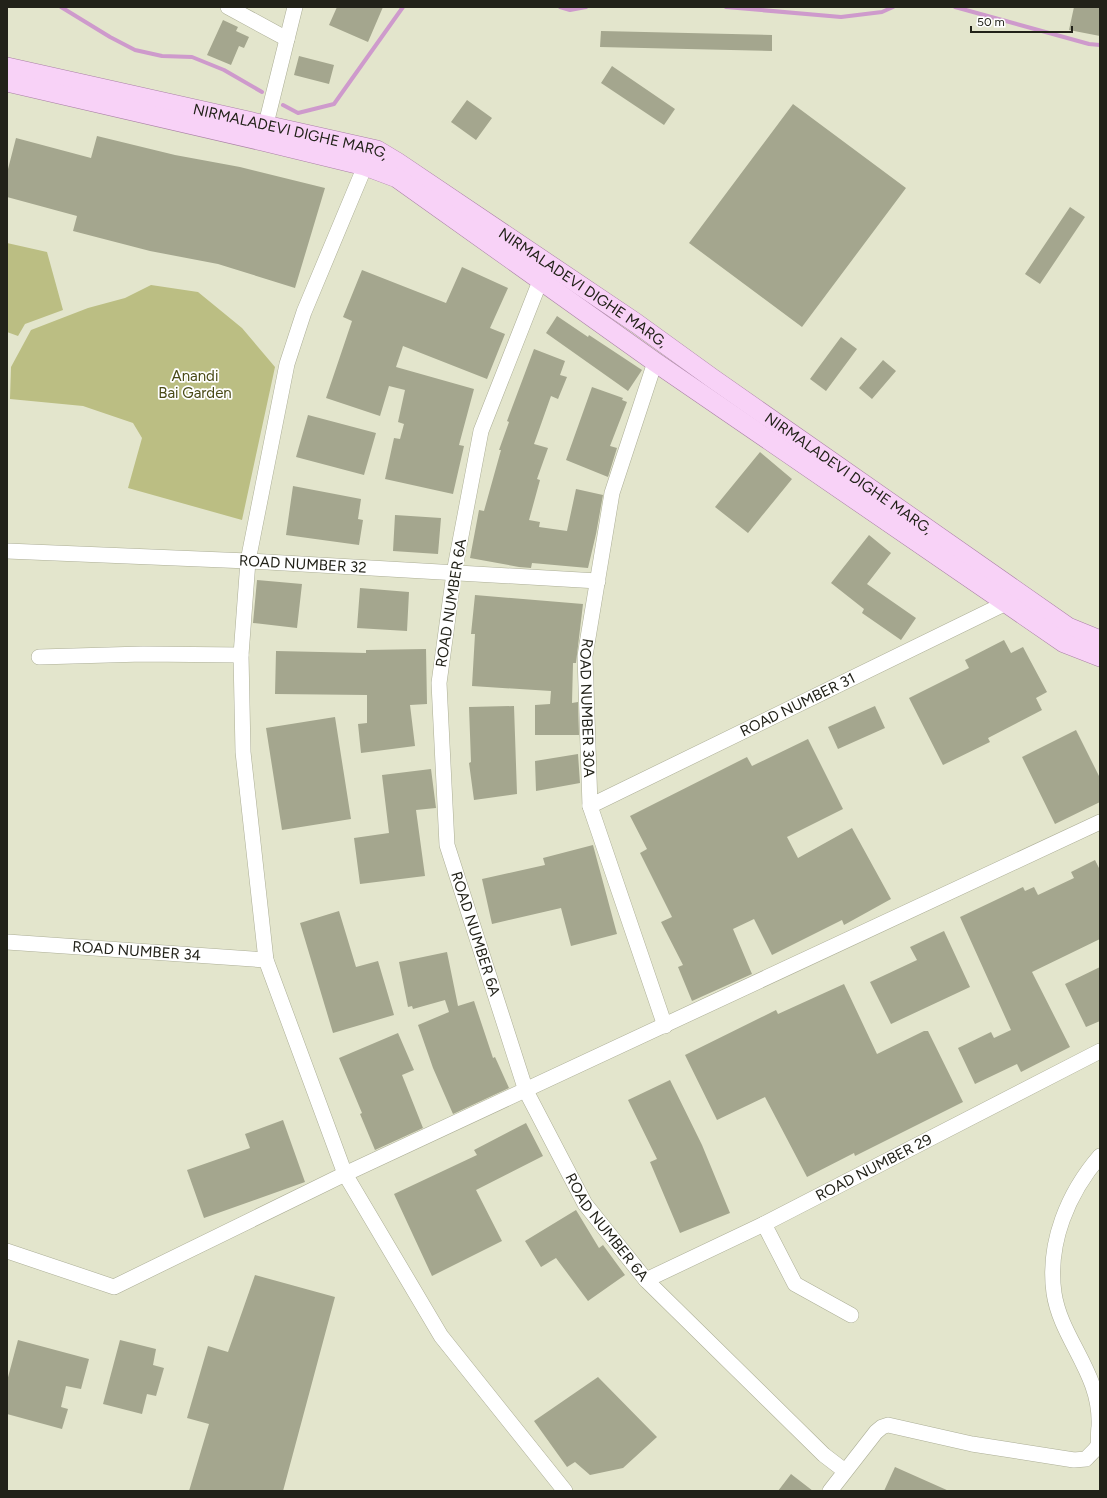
<svg xmlns="http://www.w3.org/2000/svg" width="1107" height="1498" font-family="Figtree,sans-serif">
	<rect width="100%" height="100%" fill="#e3e5cc"/>
	<path fill="#bbbe83" d="M7,243L47,252L63,310L25,324L18,336L7,332Z
		M151,285L198,292L242,328L275,367L242,520L128,488L142,438L133,423L83,406L10,399L11,367L31,330L88,308L125,298Z"/>
	<g fill="none" stroke-linecap="round" stroke-linejoin="round">
		<path stroke="#ce9acc" stroke-width="4" d="M61,7L110,37L135,50L162,56L192,57L224,70L262,92
			M560,7L570,10L586,7
			M726,7L841,17L882,12L893,7
			M955,7L1089,44L1100,45
			M283,105L298,113L334,104L403,7"/>
	</g>
	<path fill="#a4a68e" d="M337,7H383L368,42L329,25Z
		M1074,7H1100V36L1069,30Z
		M223,20L238,27L236,31L249,37L244,48L239,46L231,65L207,55Z
		M601,31L772,35V51L600,47Z
		M299,56L334,65L329,84L294,75Z
		M612,66L675,109L664,125L601,83Z
		M467,100L492,118L476,140L451,122Z
		M793,104L906,188L802,327L689,243Z
		M97,136L175,155L240,167L325,188L295,288L218,264L150,251L73,231L77,216L7,197V173L16,138L91,158Z
		M1070,207L1085,217L1040,284L1025,274Z
		M462,267L508,288L490,328L505,334L487,379L403,346L396,367L474,389L459,445L464,446L453,494L385,479L394,438L400,439L404,424L398,422L405,390L389,386L380,416L326,398L352,321L343,317L362,270L446,303Z
		M557,316L588,337L589,335L642,370L628,391L546,333Z
		M841,337L857,349L826,391L810,379Z
		M534,349L565,361L560,375L567,377L558,399L551,396L534,444L548,448L537,479L540,480L529,520L540,522L539,527L567,531L576,489L603,495L596,534L588,568L532,563L531,568L519,567L470,558L479,510L484,511L501,450H499L509,422L507,421Z
		M883,360L896,371L872,399L859,388Z
		M592,387L623,398L622,400L627,402L610,446L617,448L608,477L566,460Z
		M308,415L376,433L364,475L296,457Z
		M760,452L792,479L748,533L715,507Z
		M293,486L361,499L358,519L363,520L359,545L286,535Z
		M395,515L441,518L438,554L393,551Z
		M869,535L891,553L867,584L916,618L901,640L862,613L864,609L831,583Z
		M257,580L302,584L297,628L253,623Z
		M360,588L409,592L407,631L357,628Z
		M475,595L583,604L576,663H573L572,703L578,702L579,735H535V705L550,704L551,691L472,686L475,634H471Z
		M1004,640L1011,653L1023,647L1047,692L1036,698L1042,710L988,738L990,742L943,765L909,698L969,668L965,660Z
		M426,649L427,704L410,705L415,746L361,753L358,724L367,723V695L275,694L276,651L366,653V650Z
		M514,706L517,794L474,800L469,763L471,762L469,707Z
		M875,706L885,728L838,749L828,727Z
		M335,717L351,819L282,830L266,728Z
		M1076,730L1100,778V802L1055,824L1022,757Z
		M808,739L843,809L787,837L798,858L852,828L891,899L844,925L842,920L772,955L754,919L733,929L752,974L692,1001L678,967L683,965L661,922L672,917L640,853L647,849L630,816L747,757L752,766Z
		M578,754L580,783L536,791L535,761Z
		M431,769L436,808L416,810L425,876L360,884L354,838L389,833L382,775Z
		M593,845L617,934L571,946L561,908L492,924L482,879L545,865L543,858Z
		M1095,860L1100,870V939L1032,972L1070,1047L1021,1072L1017,1064L975,1084L958,1048L991,1032L994,1038L1011,1030L960,917L1023,887L1025,891L1034,887L1038,895L1074,878L1071,872Z
		M339,911L356,967L378,961L394,1015L333,1033L300,923Z
		M944,931L970,987L891,1024L870,982L917,960L910,947Z
		M447,952L458,1006L474,1001L493,1058L495,1057L509,1088L453,1114L433,1068L418,1025L449,1012L445,1000L413,1009L412,1006L408,1007L399,962Z
		M1100,967V1021L1086,1027L1065,984Z
		M844,984L877,1054L924,1031H928L963,1102L855,1156L854,1153L807,1177L765,1097L717,1120L685,1055L776,1010L778,1014Z
		M398,1033L414,1070L402,1075L423,1128L375,1150L360,1114L362,1113L339,1058Z
		M670,1080L702,1145L730,1213L680,1233L650,1162L657,1159L628,1100Z
		M283,1120L305,1182L204,1218L187,1170L250,1148L245,1134Z
		M526,1123L543,1156L476,1190L502,1241L432,1276L394,1194L477,1155L474,1150Z
		M576,1210L599,1248L603,1245L625,1275L588,1301L556,1258L541,1267L525,1241Z
		M255,1275L335,1297L283,1491H189L209,1424L187,1418L208,1346L228,1352Z
		M18,1340L89,1359L81,1389L66,1386L61,1407L68,1409L62,1429L7,1414V1381Z
		M120,1340L156,1349L153,1365L164,1368L156,1396L147,1394L142,1414L103,1404Z
		M598,1377L657,1437L623,1468L590,1475L575,1462L567,1467L534,1421Z
		M895,1467L949,1491H884Z
		M791,1474L813,1491H778Z"/>
	<g fill="none" stroke-linecap="round" stroke-linejoin="round">
		<defs>
			<g id="minor">
				<path d="M228,7L287,39"/>
				<path d="M263,136L295,7"/>
				<path d="M371,158L365,166L304,312L287,364L248,561L241,655L243,752L266,960L345,1174L441,1336L565,1491"/>
				<path id="s1" d="M544,271L481,431L454,573L439,683L447,845L526,1091L585,1204L646,1280L824,1455L845,1471"/>
				<path id="s2" d="M655,362L612,493L585,656L590,806L665,1026"/>
				<path id="s3" d="M7,551L248,561L598,581"/>
				<path d="M39,657L143,654L241,655"/>
				<path id="s4" d="M590,806L1006,603"/>
				<path id="s5" d="M7,942L266,960"/>
				<path d="M764,1224L795,1284L851,1315"/>
				<path d="M7,1251L114,1287L345,1174L1100,822"/>
				<path id="s6" d="M646,1280L764,1224L1100,1051"/>
				<path d="M830,1491L876,1432L882,1427L888,1425L972,1444L1074,1460L1086,1459C1089,1455 1096,1450 1098,1445C1099,1440 1098,1432 1099,1427C1102,1374 1061,1340 1054,1293C1047,1243 1068,1193 1100,1156"/>
			</g>
			<g id="major">
				<path id="s7" d="M7,67L377,150L397,162L636,323L712,378L1068,627L1100,640"/>
				<path d="M7,82L262,141L365,166L397,178L655,362L1006,603L1064,643L1100,657"/>
			</g>
		</defs>
		<use href="#minor" stroke="#acae96" stroke-width="16"/>
		<use href="#major" stroke="#aa81a6" stroke-width="20"/>
		<use href="#minor" stroke="#fff" stroke-width="15"/>
		<use href="#major" stroke="#f8d2f7" stroke-width="19"/>
	</g>
	<g text-anchor="middle" stroke-width="3.5" stroke-linejoin="round" paint-order="stroke">
		<g font-size="15" fill="#222219" stroke="#fff">
			<text dy="5" stroke="none"><textPath href="#s7" startOffset="291">NIRMALADEVI DIGHE MARG,</textPath></text>
			<text dy="5" stroke="none"><textPath href="#s7" startOffset="627">NIRMALADEVI DIGHE MARG,</textPath></text>
			<text dy="5" stroke="none"><textPath href="#s7" startOffset="951">NIRMALADEVI DIGHE MARG,</textPath></text>
			<text dy="5" stroke="none"><textPath href="#s3" startOffset="296">ROAD NUMBER 32</textPath></text>
			<text transform="translate(451 603) rotate(-81)" y="5">ROAD NUMBER 6A</text>
			<text dy="5" stroke="none"><textPath href="#s4" startOffset="231">ROAD NUMBER 31</textPath></text>
			<text dy="5" stroke="none"><textPath href="#s2" startOffset="355">ROAD NUMBER 30A</textPath></text>
			<text dy="5" stroke="none"><textPath href="#s1" startOffset="683">ROAD NUMBER 6A</textPath></text>
			<text dy="5" stroke="none"><textPath href="#s5" startOffset="130">ROAD NUMBER 34</textPath></text>
			<text dy="5" stroke="none"><textPath href="#s6" startOffset="254">ROAD NUMBER 29</textPath></text>
			<text dy="5" stroke="none"><textPath href="#s1" startOffset="1007">ROAD NUMBER 6A</textPath></text>
		</g>
		<g font-size="15" fill="#494a16" stroke="#fff">
			<text x="195" y="381">Anandi<tspan x="195" dy="17">Bai Garden</tspan></text>
		</g>
	</g>
	<rect width="1107" height="1498" fill="none" stroke="#222219" stroke-width="16"/>
	<path d="M971 26v6h101v-6" fill="none" stroke="#222219" stroke-width="2"/>
	<text x="977" y="26" font-size="12" fill="#222219" stroke="#ffffff" stroke-width="3" paint-order="stroke">50 m</text>
</svg>
